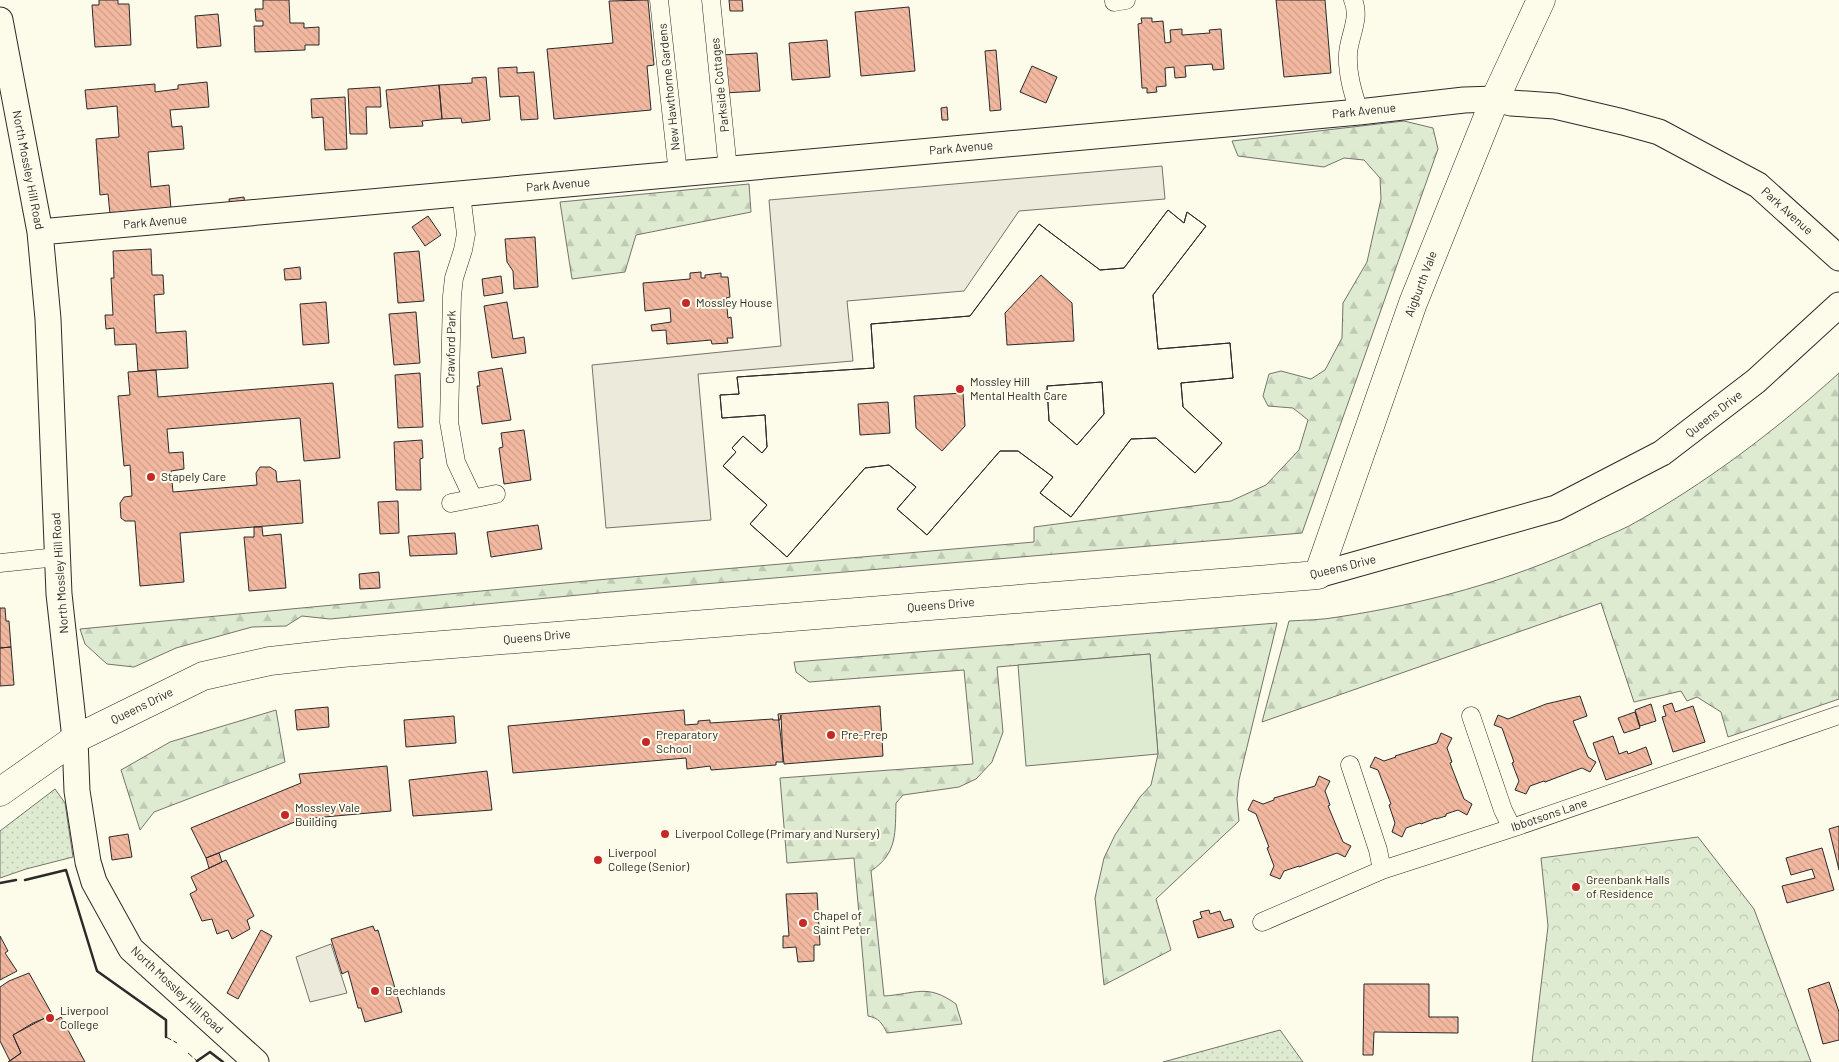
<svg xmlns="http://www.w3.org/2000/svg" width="1839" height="1062" font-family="Barlow,sans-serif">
	<defs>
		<pattern id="grass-dots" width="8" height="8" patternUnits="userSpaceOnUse" patternTransform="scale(1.25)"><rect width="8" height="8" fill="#deebd1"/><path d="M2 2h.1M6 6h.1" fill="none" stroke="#bfcab4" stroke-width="1.8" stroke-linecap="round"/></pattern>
		<pattern id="forest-firs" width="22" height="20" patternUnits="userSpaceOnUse" patternTransform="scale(1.25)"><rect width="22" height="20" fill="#deebd1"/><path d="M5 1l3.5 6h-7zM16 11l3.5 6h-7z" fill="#bfcab4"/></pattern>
		<pattern id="park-crowns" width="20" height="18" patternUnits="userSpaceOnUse" patternTransform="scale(1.25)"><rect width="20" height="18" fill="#deebd1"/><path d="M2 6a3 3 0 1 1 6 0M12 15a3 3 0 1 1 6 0" fill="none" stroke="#bfcab4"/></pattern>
		<pattern id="building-back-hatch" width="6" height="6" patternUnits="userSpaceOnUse" patternTransform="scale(1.25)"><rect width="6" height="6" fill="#f2b8a0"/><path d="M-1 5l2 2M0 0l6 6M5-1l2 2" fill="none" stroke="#d09e8a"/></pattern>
	</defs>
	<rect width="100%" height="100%" fill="#fdfbea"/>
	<path fill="url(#grass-dots)" stroke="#74746e" d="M55,789L65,803L73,857L26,869L0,878V831Z
		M1280,1030L1303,1062H1163Z"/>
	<path fill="url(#forest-firs)" stroke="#74746e" d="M1404,121L1433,128L1438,149L1302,533L610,592L330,619L302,616L286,626L252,627L176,648L134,667L107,664L85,644L80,629L597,580L1034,542V527L1231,501L1266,485L1299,450L1308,420L1293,408L1268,406L1263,396L1269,374L1281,371L1311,379L1325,370L1342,338L1343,303L1367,262L1381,199L1380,178L1364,160L1344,158L1324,167L1238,156L1232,141Z
		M749,184L751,212L636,235L625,272L572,279L560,202Z
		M1839,373V699L1728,737L1721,712L1697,697L1687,701L1681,691L1634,702L1601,603L1262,722L1289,621C1305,620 1322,620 1338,617C1424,604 1509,581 1587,545C1601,538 1615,533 1629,526C1705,484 1775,431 1839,373Z
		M1277,623L1239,780L1237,799L1239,821L1156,899L1171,950L1104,985L1095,898L1104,858L1115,835L1140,797L1151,785L1158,754L1150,654L997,667L1003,732L992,762L976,779L959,787L903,795L896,803C895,832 898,853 871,871L884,996C916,994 927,983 956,1004L962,1024L887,1033C882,1023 879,1018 868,1016L854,858L787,863L780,778L973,764L964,670L809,682L796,672L794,662Z
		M276,710L285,762L154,812L140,830L121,770L170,742Z"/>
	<path fill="url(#park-crowns)" stroke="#74746e" d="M1698,837L1754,909L1811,1062H1532L1548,926L1541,858Z"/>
	<path fill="#deebd1" stroke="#74746e" d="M1150,654L1158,754L1026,766L1018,665Z"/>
	<path fill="#eceadb" stroke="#74746e" d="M1162,166L1165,199L1019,211L964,291L847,301L853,361L698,374L711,520L606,528L592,365L781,346L769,200Z
		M331,944L347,993L310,1002L296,957Z"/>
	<path fill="url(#building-back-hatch)" stroke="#2b2b2b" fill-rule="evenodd" d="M99,0H118V4H129L131,45L95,47L92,5H99Z
		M263,0H289L290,23H304V28L319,27V45H305V50L255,52L254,26H263V21H256L255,9H263Z
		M648,0L654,65L647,66L651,110L554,119L547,49L613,43L609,1Z
		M729,0H742L743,11H730Z
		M1276,0H1325L1331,73L1284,77Z
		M909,7L915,71L861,76L855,12Z
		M218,14L221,46L197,48L195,16Z
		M1141,18H1152V22L1163,21L1165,43L1171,42L1170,30L1182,29V35L1210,33L1209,30L1221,29L1224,69L1213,70L1212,64L1185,66L1186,77L1175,78L1174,67L1165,68L1166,86L1156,87L1157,92L1147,93V88H1142L1138,24L1142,23Z
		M827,40L830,77L792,80L789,43Z
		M996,50L1001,110L990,111L985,51Z
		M757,53L760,91L724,93L721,55Z
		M1032,66L1057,77L1046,103L1020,92Z
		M517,67V73L534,72L538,119L521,120L519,96L500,97L498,68Z
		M486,77L490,120L462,123L461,118L442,119L439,85L472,83V78Z
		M207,82L209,107L170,110L172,127L182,126L184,149L148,152L151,187L169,185L171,209L110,214L108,194L100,195L96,139L119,137L117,106L87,109L85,90L155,84V92L178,89V85Z
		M439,85L442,119L422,121L423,126L390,128L386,90Z
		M380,87L381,107H366L367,134H350L348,89Z
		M345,97L347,149L325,150L323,117L312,118L311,99Z
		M947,107L948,120H942L941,108Z
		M244,197L245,207L230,208L229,199Z
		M1168,210L1184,223L1187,212L1206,226L1153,295L1158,349L1230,343L1233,378L1181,383L1183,407L1222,443L1195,473L1156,438L1131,439L1071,517L1040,493L1053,477L1018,451H1000L927,535L897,509L916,487L889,465L865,468L787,557L750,524L767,505L723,466L736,452L732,448L743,436L762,453L767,447L765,415L722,418L720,395L739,394L737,377L874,368L871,324L970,316L1039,224L1100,270L1124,268ZM1041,275L1072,303L1074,341L1007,345L1005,313ZM1102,382L1104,414L1077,445L1049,421L1047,386ZM963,393L965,426L942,451L916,428L914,396ZM888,402L890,433L860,435L858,404Z
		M1168,210L1184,223L1187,212L1206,226L1153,295L1158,349L1230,343L1233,378L1181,383L1183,407L1222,443L1195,473L1156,438L1131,439L1071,517L1040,493L1053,477L1018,451H1000L927,535L897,509L916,487L889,465L865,468L787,557L750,524L767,505L723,466L736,452L732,448L743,436L762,453L767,447L765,415L722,418L720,395L739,394L737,377L874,368L871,324L970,316L1039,224L1100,270L1124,268Z
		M428,216L441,235L425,246L412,227Z
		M535,237L538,287L514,289L513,271L507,262L505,239Z
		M151,249L152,275H163L164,294L154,295L156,333L186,331L188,368L138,371L136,344L115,345L114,328L106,329L105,315H113L111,278H114L113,251Z
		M419,251L424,301L398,303L394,253Z
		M300,267L301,279L285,280L284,269Z
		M701,272V278H705V275L721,273V277H728L730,297L726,298L728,318L731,317L733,338H727L728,343L712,344L711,340L667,344L666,330L652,331L651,325L671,322L670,308L645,311L643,283L690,279V273Z
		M501,276L503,293L484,296L482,279Z
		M326,302L329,343L303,345L300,304Z
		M507,302L513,339L524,337L526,353L492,358L484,306Z
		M416,312L420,363L394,365L389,314Z
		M502,368L511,420L482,424L477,386H480L478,372Z
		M156,370L158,397L333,383L340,458L304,461L300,418L167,429L169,453L183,452L184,469L171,471L173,492L257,485L256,473L260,467H270L276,471L277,482L300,480L303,523L180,533L184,582L140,586L135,521H125L121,518L120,503L124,497L132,496L130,465L124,466L118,396L130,395L128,372Z
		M420,373L423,427L398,428L395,375Z
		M1102,382L1104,414L1077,445L1049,421L1047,386Z
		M524,430L531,480L504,484L499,448L503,447L501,433Z
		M422,440L423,458L420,459L421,490H396L394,442Z
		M398,501L399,533L380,534L378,502Z
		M538,525L542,549L491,557L487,532Z
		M254,527H262L263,536L281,534L286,588L249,591L244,537H254Z
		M455,533L457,554L410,556L408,536Z
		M379,572L380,588L360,589L359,574Z
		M0,608H5L6,621H9L11,647L0,648Z
		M11,647L14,685L0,686V648Z
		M1580,696L1587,716L1573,721L1588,757L1596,762L1590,772L1582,768L1545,782L1544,781L1530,786L1526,794L1515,790L1519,781L1512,763L1514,762L1502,728L1494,725L1498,715L1508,719L1546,704Z
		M1672,703L1675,712L1693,706L1705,742L1673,752L1662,717L1666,716L1663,706Z
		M1651,704L1656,721L1640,726L1635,710Z
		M880,706L883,756L784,764L778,714Z
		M328,707L329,727L297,730L295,710Z
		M684,710L685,725L698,724V721L710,720V723L773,719V720H780L781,715L783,762H776V765L711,770L710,766L687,769L686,758L513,773L508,726Z
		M1635,712L1640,728L1624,733L1618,718Z
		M454,716L456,743L406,747L404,720Z
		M1441,733L1452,738L1447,748L1452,762L1450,763L1464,799L1472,804L1467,815L1458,810L1446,814V816L1436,819V818L1421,824L1420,823L1406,828L1402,837L1392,832L1395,823L1389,805L1391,804L1378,770L1370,767L1375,757L1384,761L1396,757L1395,756L1437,743Z
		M1613,736L1619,754L1627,751L1628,754L1646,747L1652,764L1606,780L1593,743Z
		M387,766L391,811L302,819L206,858L191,828L301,783L299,774Z
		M487,771L492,810L413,816L409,780Z
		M1319,776L1330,781L1325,791L1330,805L1328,806L1343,842L1351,846L1345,857L1337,853L1299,867V866L1284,871L1280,879L1270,875L1274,866L1267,848L1269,847L1256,814L1248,810L1253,800L1263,804L1274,800V798L1315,786Z
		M1839,826V870L1829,829Z
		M128,834L132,857L112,860L109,837Z
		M1822,848L1834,890L1787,903L1782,886L1815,878L1812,869L1791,875L1786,858Z
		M219,853L222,862L209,868L206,858Z
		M226,860L254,916L247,920L250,929L232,939L228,930L217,934L212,919L202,921L190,894L197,890L191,877Z
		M817,893L820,945H814V961L798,962L796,947L783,948V936H789L786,894Z
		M1209,910L1210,914L1220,911L1224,921L1231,919L1234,927L1198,938L1193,921L1202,918L1200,912Z
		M373,926L375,931L378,930L402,1012L365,1022L361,1008H358L348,971L342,974L331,939Z
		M261,930L272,936L238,999L227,993Z
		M0,936L8,951L5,953L17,971L0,980Z
		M29,973L52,1014L13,1035L21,1053L10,1061L0,1041V987L9,981Z
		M1829,982L1839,1012V1040L1823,1044L1808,989Z
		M1364,984H1429V1017H1458V1033L1374,1032L1373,1055H1363Z
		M53,1015L56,1020L61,1017L85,1062H8L21,1053L13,1035L33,1023Z"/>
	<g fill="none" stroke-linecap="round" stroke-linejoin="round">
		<defs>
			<path id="street" d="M659,0L678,174
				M711,0L728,170
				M1114,0V2L1126,0
				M1353,0C1361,18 1349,36 1348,54C1347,74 1353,93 1359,112
				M461,194L466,234L463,250L454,278L452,296L449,422L456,462L473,498
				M451,503L496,494
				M0,563L57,557
				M1471,716L1503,810L1512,828
				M1350,765L1378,850L1382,870
				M1262,922L1382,870L1512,828L1839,715"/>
			<path id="secondary" d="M0,20L40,232L48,319L59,594L75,739L77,791L88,862L94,882L131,949L256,1062
				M40,232L1359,112L1464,100L1495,99L1511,103L1555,106L1623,122L1659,132L1758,185L1839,258
				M1318,575L1556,508L1662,453L1756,381L1839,305"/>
			<path id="primary" d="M0,792L75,739L203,676L270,661L342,653L1318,575L1413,303L1495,99L1541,0"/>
		</defs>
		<use href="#street" stroke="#2b2b2b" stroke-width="19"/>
		<use href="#secondary" stroke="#2b2b2b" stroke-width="27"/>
		<use href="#primary" stroke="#2b2b2b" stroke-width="29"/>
		<use href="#street" stroke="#fdfbea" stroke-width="18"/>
		<use href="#secondary" stroke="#fdfbea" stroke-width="25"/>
		<use href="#primary" stroke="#fdfbea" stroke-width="28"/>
		<path stroke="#2b2b2b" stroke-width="1" stroke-dasharray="6 2.5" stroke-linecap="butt" d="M166,1037L177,1043
			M188,1053L197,1061"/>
		<path stroke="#2b2b2b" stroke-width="2.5" d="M25,880L66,870L97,971L166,1020V1037
			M0,883L16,880
			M197,1061L210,1052L223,1062"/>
	</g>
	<g fill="#c62828" stroke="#fdfbea" stroke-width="2">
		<circle cx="686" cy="303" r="5"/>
		<circle cx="960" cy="389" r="5"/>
		<circle cx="151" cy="477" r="5"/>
		<circle cx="831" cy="735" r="5"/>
		<circle cx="646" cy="742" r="5"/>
		<circle cx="285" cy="815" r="5"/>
		<circle cx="665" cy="834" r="5"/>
		<circle cx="598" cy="860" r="5"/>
		<circle cx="1576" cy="887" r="5"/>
		<circle cx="803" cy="923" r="5"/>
		<circle cx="375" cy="991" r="5"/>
		<circle cx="50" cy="1018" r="5"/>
	</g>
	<g text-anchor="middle" stroke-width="4" stroke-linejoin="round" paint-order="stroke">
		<g font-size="12" fill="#2b2b2b" stroke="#fdfbea">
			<text transform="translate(720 85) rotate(-96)" y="4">Parkside Cottages</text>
			<text transform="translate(669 87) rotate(-96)" y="4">New Hawthorne Gardens</text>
			<text transform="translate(1364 111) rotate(-6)" y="4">Park Avenue</text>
			<text transform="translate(961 148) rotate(-5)" y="4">Park Avenue</text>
			<text transform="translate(28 170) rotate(79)" y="4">North Mossley Hill Road</text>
			<text transform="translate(558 185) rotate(-5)" y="4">Park Avenue</text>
			<text transform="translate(1787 211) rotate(42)" y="4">Park Avenue</text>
			<text transform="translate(155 222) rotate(-5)" y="4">Park Avenue</text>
			<text transform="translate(1421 284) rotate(-69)" y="4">Aigburth Vale</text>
			<text transform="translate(451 347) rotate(-89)" y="4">Crawford Park</text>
			<text transform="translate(1714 414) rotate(-38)" y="4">Queens Drive</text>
			<text transform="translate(1343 567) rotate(-14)" y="4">Queens Drive</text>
			<text transform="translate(60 573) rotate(-94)" y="4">North Mossley Hill Road</text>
			<text transform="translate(941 605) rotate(-5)" y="4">Queens Drive</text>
			<text transform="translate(537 637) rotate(-5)" y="4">Queens Drive</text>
			<text transform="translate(142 706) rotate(-26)" y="4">Queens Drive</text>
			<text transform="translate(1549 815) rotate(-19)" y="4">Ibbotsons Lane</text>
			<text transform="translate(177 990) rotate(43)" y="4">North Mossley Hill Road</text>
		</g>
		<g font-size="12" fill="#2b2b2b" stroke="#fdfbea" text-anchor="start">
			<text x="696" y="307">Mossley House</text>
			<text x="970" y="386">Mossley Hill<tspan x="970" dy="14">Mental Health Care</tspan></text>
			<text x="161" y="481">Stapely Care</text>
			<text x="656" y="739">Preparatory<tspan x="656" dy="14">School</tspan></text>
			<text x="841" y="739">Pre-Prep</text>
			<text x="295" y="812">Mossley Vale<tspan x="295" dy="14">Building</tspan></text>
			<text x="675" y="838">Liverpool College (Primary and Nursery)</text>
			<text x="608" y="857">Liverpool<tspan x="608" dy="14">College (Senior)</tspan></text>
			<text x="1586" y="884">Greenbank Halls<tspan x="1586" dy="14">of Residence</tspan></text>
			<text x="813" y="920">Chapel of<tspan x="813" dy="14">Saint Peter</tspan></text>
			<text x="385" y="995">Beechlands</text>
			<text x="60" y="1015">Liverpool<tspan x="60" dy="14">College</tspan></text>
		</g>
	</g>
</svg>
